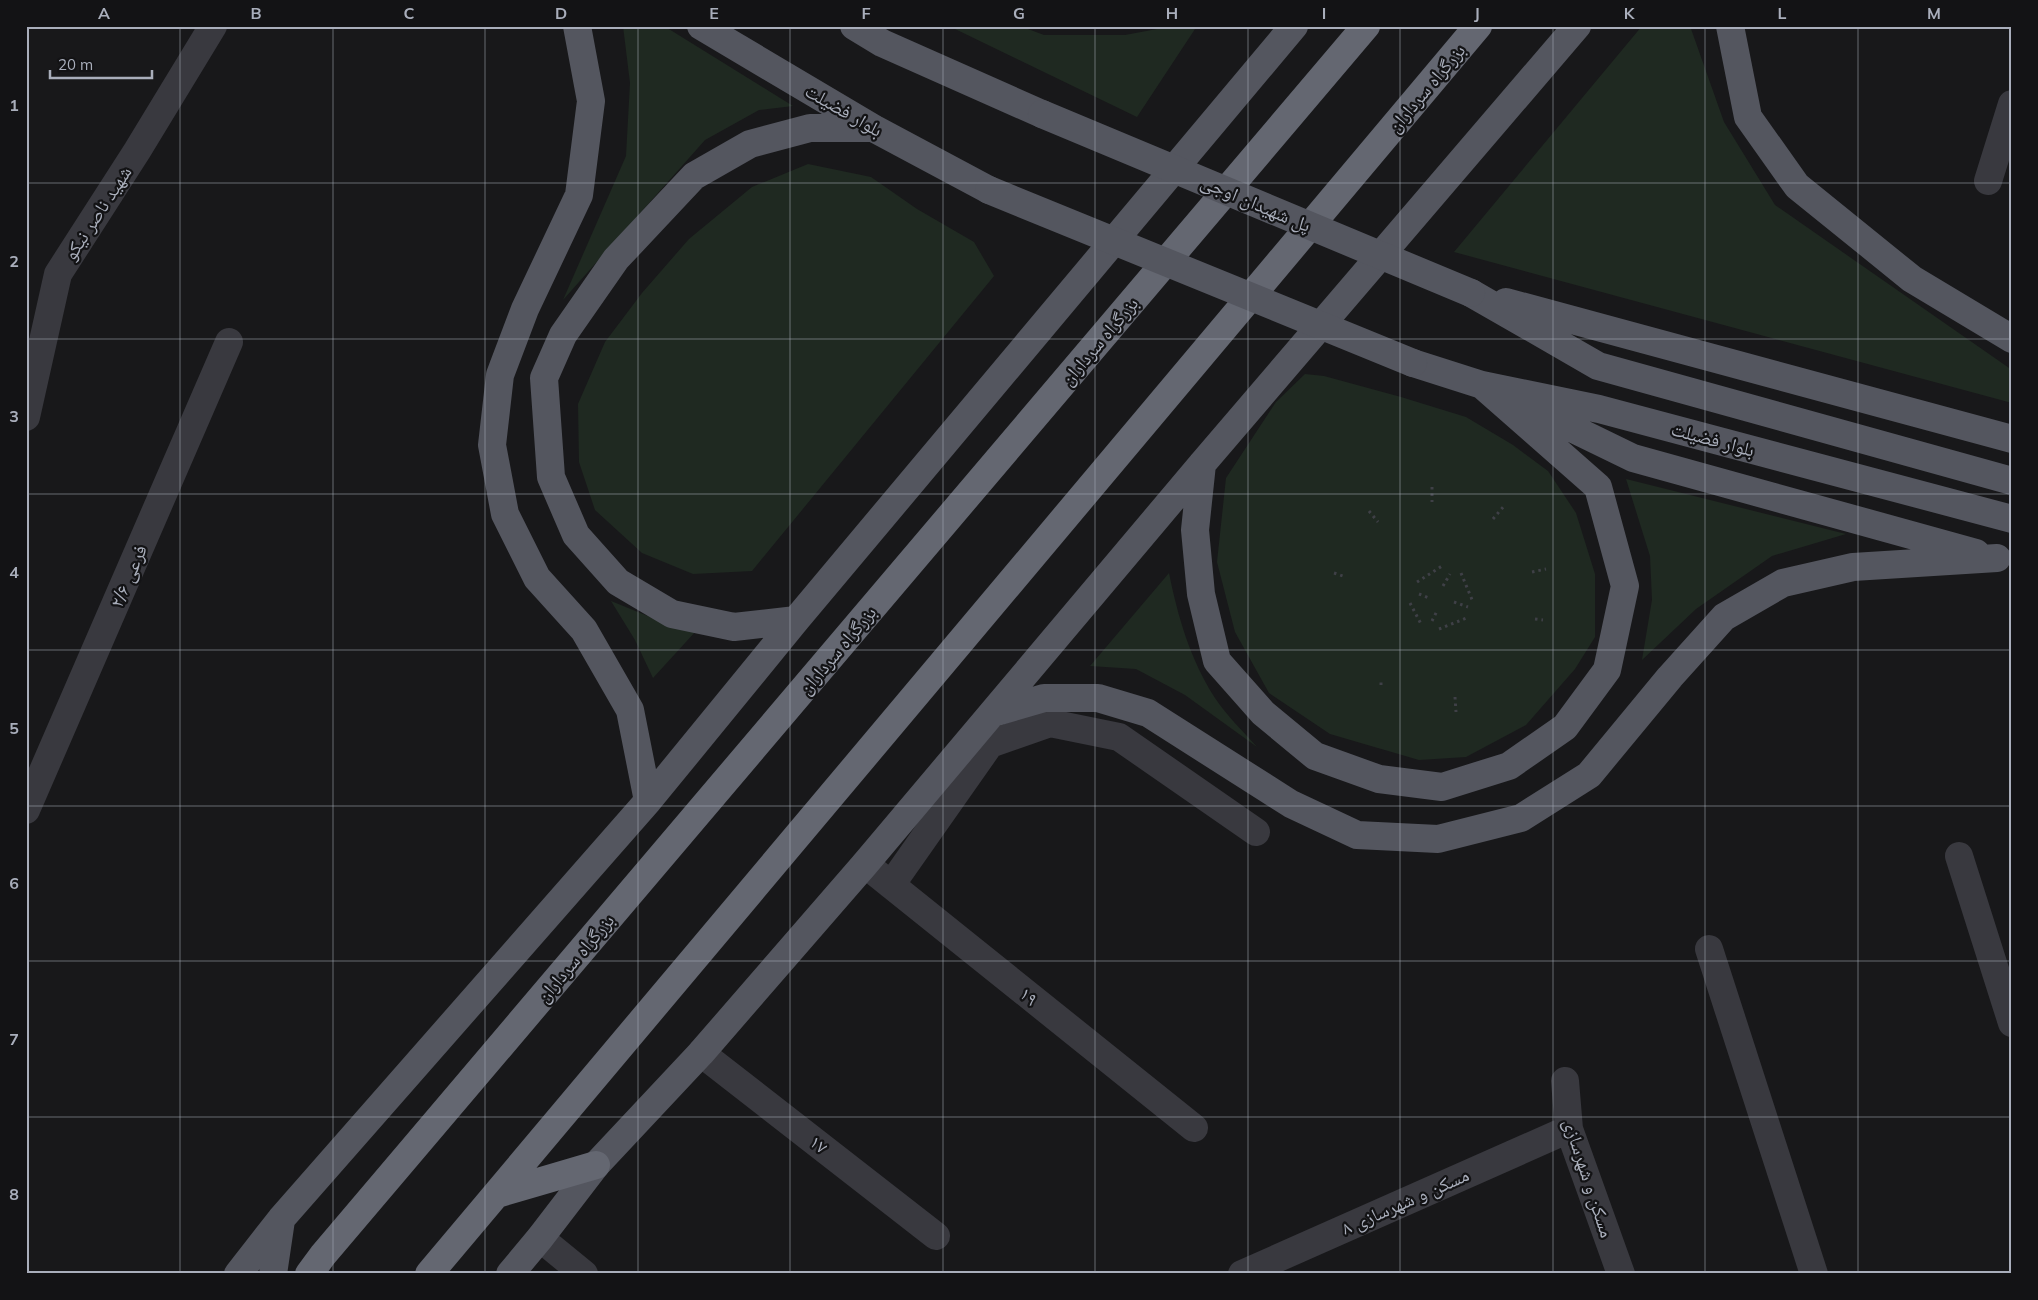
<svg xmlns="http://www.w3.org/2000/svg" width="2038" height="1300" font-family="Mulish,'Noto Naskh Arabic',sans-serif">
	<rect width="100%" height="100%" fill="#18181a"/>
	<path fill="#1f2921" d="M623,26H664L793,106L759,110L705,140L563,300L626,156L630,83Z
		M954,26H1020L1044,35H1125L1173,26H1197L1137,117L953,28Z
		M1642,26H1690L1724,122L1775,205L2012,370V403L1454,252Z
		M808,164L871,177L917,209L974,242L994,276L752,571L693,574L642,553L595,510L579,462L578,404L605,342L642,293L689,239L752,187Z
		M1305,374L1324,376L1401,397L1466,417L1513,445L1548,471L1576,513L1595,574V637L1575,669L1526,725L1466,757L1419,760L1330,734L1269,693L1235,632L1217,562L1226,478L1276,402Z
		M1626,479L1846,534L1772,556L1696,609L1642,660L1652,600L1650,556Z
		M1169,573C1178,617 1190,659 1215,698C1226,715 1243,731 1257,747L1185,695L1136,669L1090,666Z
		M611,601L660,621L696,631L653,678L635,640Z"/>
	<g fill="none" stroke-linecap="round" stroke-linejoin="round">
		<path stroke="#3f4047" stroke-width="3" stroke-dasharray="2.5 4" stroke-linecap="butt" d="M1432,487V502
			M1369,511L1378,522
			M1493,519L1504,506
			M1532,572L1546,569
			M1334,573L1343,576
			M1461,573L1473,602
			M1417,582L1442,566
			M1443,586L1450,574
			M1419,594L1429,598
			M1454,602L1468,607
			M1410,603L1421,624
			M1535,619L1543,620
			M1432,621L1437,611
			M1439,629L1469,617
			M1381,685V681
			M1455,697L1456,712"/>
		<path stroke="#39393f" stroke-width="28" d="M1988,181L2012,104
			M26,417L58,274L137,151L213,26
			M26,810L229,342
			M1959,856L2012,1023
			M865,864L1194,1128
			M891,885L990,744L1050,723L1119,737L1256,832
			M1709,949L1814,1274
			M701,1053L936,1236
			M1565,1081L1569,1129L1621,1274
			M540,1238L584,1274
			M1242,1274L1569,1129"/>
		<path stroke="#54565f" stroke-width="28" d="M577,26L591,101L579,195L525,309L500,375L492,445L505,514L537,578L584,630L630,710L648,801
			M701,26L873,128L989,190
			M854,26L882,43L1042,114
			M1730,26L1748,117L1797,186L1912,279L2012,339
			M1471,293L1598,366L2012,481
			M1506,302L2012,439
			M1413,363L1482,385L1599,409L2012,519
			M1520,403L1633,458L1976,553
			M1202,464L1195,530L1201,594L1217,661L1263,713L1315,756L1379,779L1442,787L1509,766L1565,727L1607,670L1625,586L1598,487L1482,385
			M796,620L734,627L672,614L618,582L576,535L551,477L544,378L563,335L616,259L694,176L750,144L810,128H873
			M993,713L1044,698H1098L1148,713L1291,804L1357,835L1438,839L1521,818L1589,775L1670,677L1724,617L1783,583L1853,567L1997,558
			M238,1274L281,1219L648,801L796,620L1294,26
			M273,1274L281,1220
			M510,1274L540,1238L596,1165L701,1053L865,864L1202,464L1577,26"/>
		<path stroke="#646771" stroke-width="28" d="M497,1194L596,1165
			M309,1274L323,1255L1366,26
			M429,1274L1478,26"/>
		<path stroke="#54565f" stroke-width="28" d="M1042,114L1471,293
			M989,190L1413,363"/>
	</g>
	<path fill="none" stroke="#a9aebb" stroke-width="1" stroke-opacity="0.55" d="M180,26V1274M333,26V1274M485,26V1274M638,26V1274M790,26V1274M943,26V1274M1095,26V1274M1248,26V1274M1400,26V1274M1553,26V1274M1705,26V1274M1858,26V1274M26,183H2012M26,339H2012M26,494H2012M26,650H2012M26,806H2012M26,961H2012M26,1117H2012"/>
	<g text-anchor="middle" stroke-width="4.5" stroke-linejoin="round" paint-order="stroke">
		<g font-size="19" fill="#a9aebb" stroke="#131315">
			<text transform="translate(1426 88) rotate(-50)" y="7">بزرگراه سرداران</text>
			<text transform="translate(844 110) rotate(30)" y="7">بلوار فضیلت</text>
			<text transform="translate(1256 203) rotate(23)" y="7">پل شهیدان اوجی</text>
			<text transform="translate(97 213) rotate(-57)" y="7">شهید ناصر نیکو</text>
			<text transform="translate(1099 341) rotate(-50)" y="7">بزرگراه سرداران</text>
			<text transform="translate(1713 439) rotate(15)" y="7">بلوار فضیلت</text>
			<text transform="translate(128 576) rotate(-67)" y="7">فرعی ۲/۶</text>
			<text transform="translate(837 650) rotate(-50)" y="7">بزرگراه سرداران</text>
			<text transform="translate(575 958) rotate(-50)" y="7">بزرگراه سرداران</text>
			<text transform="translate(1029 996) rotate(39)" y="7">۱۹</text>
			<text transform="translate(819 1144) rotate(38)" y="7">۱۷</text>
			<text transform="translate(1589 1178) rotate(72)" y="7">مسکن و شهرسازی</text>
			<text transform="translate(1405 1201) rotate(-24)" y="7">مسکن و شهرسازی ۸</text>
		</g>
	</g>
	<rect width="2038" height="1300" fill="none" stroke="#131315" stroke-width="55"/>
	<path d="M50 70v8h102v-8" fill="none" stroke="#a9aebb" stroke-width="2.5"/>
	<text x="58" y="70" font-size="15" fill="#a9aebb" stroke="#131315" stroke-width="4" paint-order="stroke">20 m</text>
	<rect x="28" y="28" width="1982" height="1244" fill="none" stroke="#a9aebb" stroke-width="2"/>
	<g font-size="16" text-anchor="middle" font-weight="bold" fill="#a9aebb">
		<text x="104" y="19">A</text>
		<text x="256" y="19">B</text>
		<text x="409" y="19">C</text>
		<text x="561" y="19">D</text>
		<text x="714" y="19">E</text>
		<text x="866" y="19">F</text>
		<text x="1019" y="19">G</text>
		<text x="1172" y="19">H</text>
		<text x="1324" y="19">I</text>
		<text x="1477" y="19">J</text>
		<text x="1629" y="19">K</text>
		<text x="1782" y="19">L</text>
		<text x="1934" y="19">M</text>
		<text x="14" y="111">1</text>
		<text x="14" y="267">2</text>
		<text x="14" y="422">3</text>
		<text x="14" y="578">4</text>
		<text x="14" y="734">5</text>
		<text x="14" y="889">6</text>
		<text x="14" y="1045">7</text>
		<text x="14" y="1200">8</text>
	</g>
</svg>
